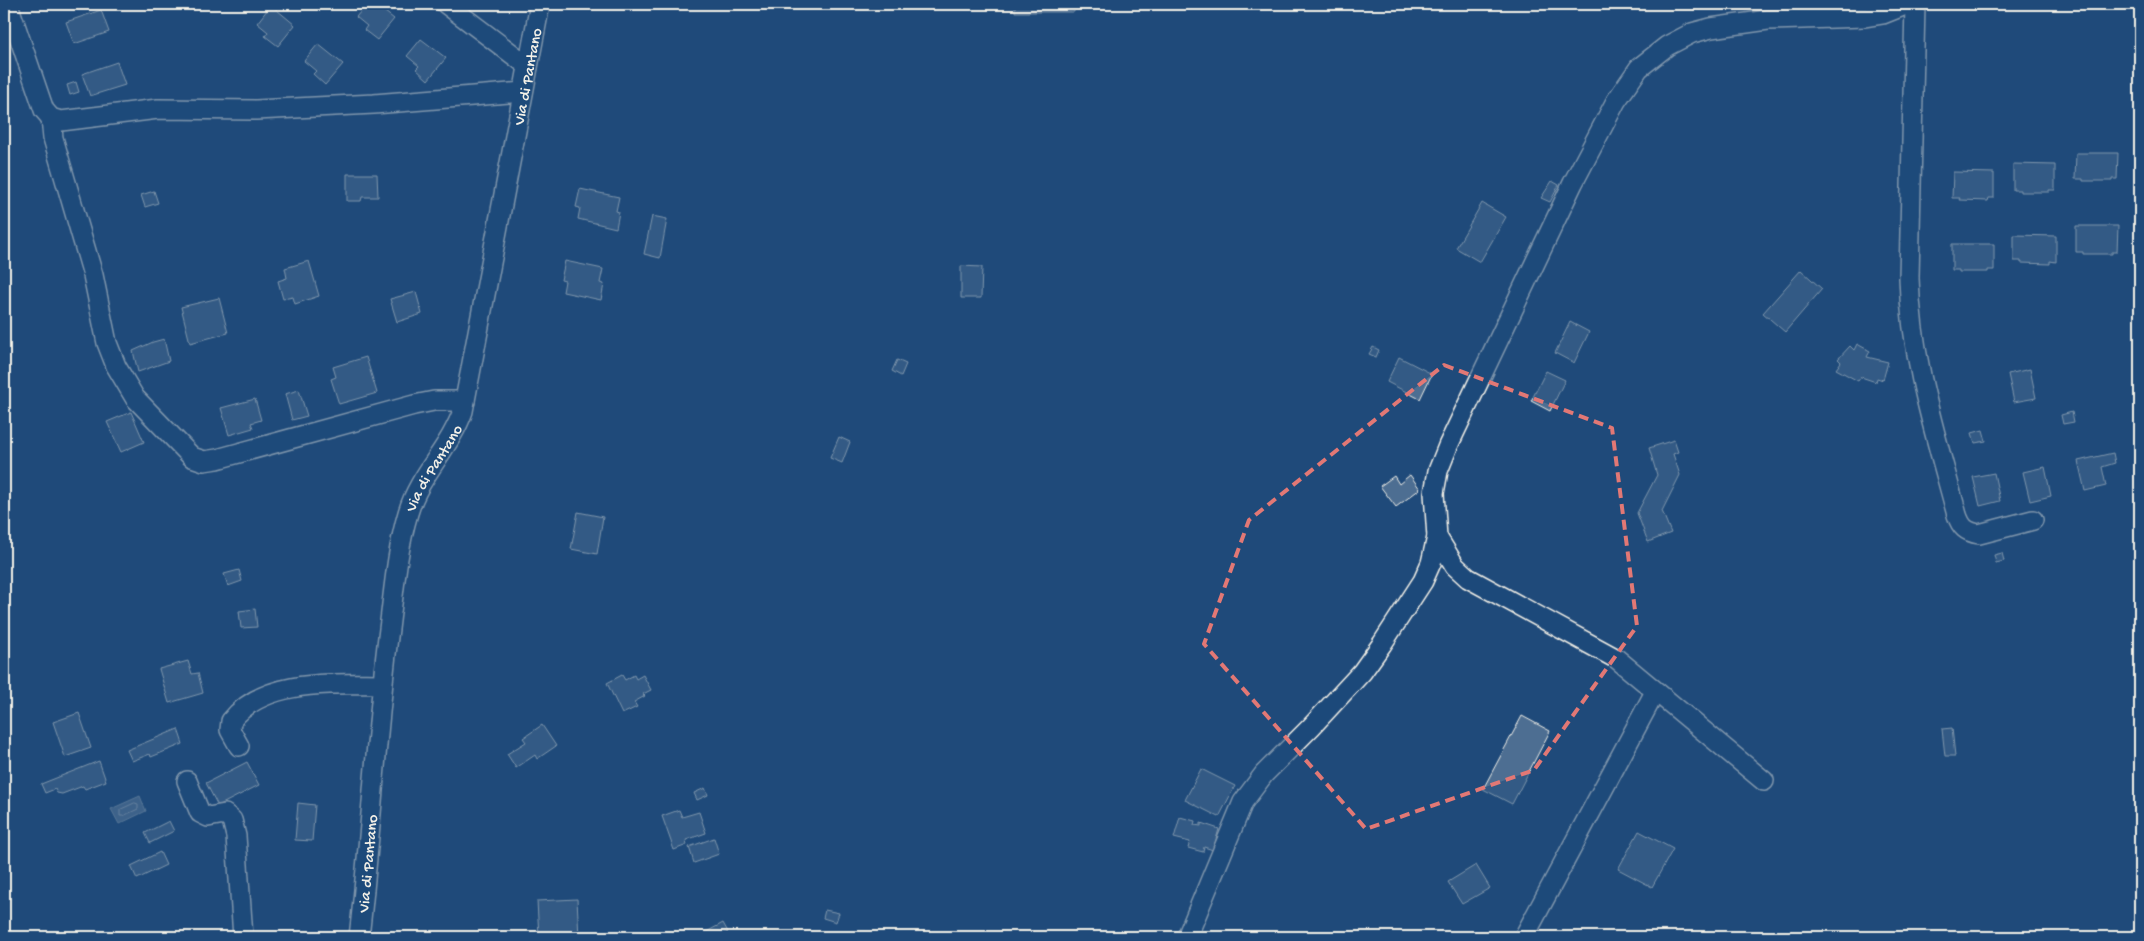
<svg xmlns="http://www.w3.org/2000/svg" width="2144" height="941" font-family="'Gochi Hand',sans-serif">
	<rect width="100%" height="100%" fill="#1f4a7a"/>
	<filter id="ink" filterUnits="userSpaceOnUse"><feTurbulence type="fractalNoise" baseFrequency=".02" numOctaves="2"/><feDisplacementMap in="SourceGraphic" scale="10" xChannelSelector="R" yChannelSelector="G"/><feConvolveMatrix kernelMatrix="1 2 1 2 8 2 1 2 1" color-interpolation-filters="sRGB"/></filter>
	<g filter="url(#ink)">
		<path fill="#627e9d" stroke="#9cacbb" d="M140,796L146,811L119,824L111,809Z"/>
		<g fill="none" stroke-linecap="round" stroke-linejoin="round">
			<path stroke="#bac3ca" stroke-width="1" d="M135,803L138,804V809L123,816H120V810Z"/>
		</g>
		<path fill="#4d6e92" stroke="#f4f1e8" d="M367,4H375L394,19L377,40L364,30L367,26L356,17Z
			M1004,4H1074V12H1015V6H1004Z
			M271,5L295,25L278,46L265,36L268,32L257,23Z
			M101,10L109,32L74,44L66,22Z
			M421,39L446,58L428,80L416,69L419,66L407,56Z
			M318,44L343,64L325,85L313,74L316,71L304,61Z
			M117,62L125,85L90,96L82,74Z
			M76,82L79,92L70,95L67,85Z
			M2076,153H2118L2117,179H2112V181H2083V179H2075Z
			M2013,164L2055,165V190H2049V192H2020V190H2013Z
			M1953,172L1994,173V198H1989L1988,201L1959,200L1960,198H1952Z
			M347,174H377L378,197H362L361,201H347Z
			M1552,181L1559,185L1550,202L1541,198Z
			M580,189L619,197L616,211L619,212L616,228L578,219L580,208L576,207Z
			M154,191L158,203L145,207L141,195Z
			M1482,203L1506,217L1480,262L1456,248Z
			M652,216L667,219L660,258L644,254Z
			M2076,226H2118L2117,252H2112V254H2083V252H2076Z
			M2014,235L2056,236V262L2050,261V264L2021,263V261H2014Z
			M1952,244H1994V270H1988V272H1959V270H1952Z
			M309,261L319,296L295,304L293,297L283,299L278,281L287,278L285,268Z
			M565,261L603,269L600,283L604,284L601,300L563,292L565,281L561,280Z
			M961,266L982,267L981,298H961Z
			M1801,270L1822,289L1785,332L1763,313Z
			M416,292L422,314L397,322L390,299Z
			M219,298L228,333L190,343L181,307Z
			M1570,322L1589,332L1574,363L1555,353Z
			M164,339L169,361L138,372L133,351L153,342Z
			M1857,344L1870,351L1867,357L1888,362L1883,380L1877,378L1876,382L1861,377L1858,381L1836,369L1841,362L1838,359L1850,346L1854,350Z
			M1373,347L1379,350L1376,357L1369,354Z
			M366,357L377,393L339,404L331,379L336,377L333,367Z
			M1399,357L1432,374L1420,399L1387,382Z
			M897,360L906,364L901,376L892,371Z
			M2030,369L2036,398L2014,402L2008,374Z
			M1546,371L1565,380L1550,411L1531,401Z
			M299,390L307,416L292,420L285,394Z
			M255,399L261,420L251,423L253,428L229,435L221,408Z
			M131,412L144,442L121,452L107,422Z
			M2072,412L2074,422L2063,424L2061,415Z
			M1983,430L1986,441L1975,443L1972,433Z
			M839,437L850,442L842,463L830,458Z
			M1674,440L1678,452L1673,454L1680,475L1662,511L1671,533L1648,542L1637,513L1657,475L1649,448Z
			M2113,453L2115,463L2102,467L2106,486L2085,491L2078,461Z
			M2045,467L2051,496L2030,501L2023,472Z
			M1994,473L2000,501L1980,506L1973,477Z
			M1410,475L1420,489L1396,507L1380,486L1394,476L1399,484Z
			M578,512L603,517L597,554L571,549Z
			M2002,553L2004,561L1996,563L1994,555Z
			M239,570L242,581L228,586L224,574Z
			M255,609L257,627L241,628L239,611Z
			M188,661L192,674L198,673L203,693L169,703L159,669Z
			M622,675L625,680L634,675L636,679L643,675L651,690L643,694L645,696L634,702L637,707L622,714L607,683Z
			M79,713L91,748L65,757L53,722Z
			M1522,716L1550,731L1512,804L1483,789Z
			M542,725L556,746L537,759L535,755L516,768L507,754L526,742L523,738Z
			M1952,728L1955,756H1945L1942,729Z
			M178,729L183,744L151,757L150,754L132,761L127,750Z
			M99,761L106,781L85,789L83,786L62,794L57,793L55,789L45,793L41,784Z
			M247,762L259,785L218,806L206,783Z
			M1201,769L1235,786L1219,817L1185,800Z
			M705,788L708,795L697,800L694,793Z
			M298,803L315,805L312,841L295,840Z
			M679,810L682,817L699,812L706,833L686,840L687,845L674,850L662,816Z
			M1180,817L1195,821L1194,825L1201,826V823L1219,829L1213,850L1204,847L1203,852L1188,848L1190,842L1174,838Z
			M169,821L174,831L150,843L145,833Z
			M1639,831L1673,849L1652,887L1618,869Z
			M714,838L719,854L694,863L689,847Z
			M160,852L166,865L137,879L131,866Z
			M1476,865L1490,888L1462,904L1448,882Z
			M577,899L579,937H539L537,901Z
			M825,910L839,913L836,922L823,918Z
			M723,923L728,932L719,937H697Z"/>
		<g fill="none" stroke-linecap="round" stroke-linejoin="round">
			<defs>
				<g id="minor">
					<path d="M8,4L44,110L51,118L61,121L158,109L256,110L374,104L523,92"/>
					<path d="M446,4L528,66"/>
					<path d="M1915,4L1909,278C1911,360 1936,436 1957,515C1961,527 1966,532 1979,534L2033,520"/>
					<path d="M51,118L53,138L93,275L107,343L116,366L135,398L192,457L204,461L217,459L414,405L434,401H465"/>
					<path d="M1437,537L1455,566L1468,578L1617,659L1764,781"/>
					<path d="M239,746L230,730L231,721C264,678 334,684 382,684"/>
					<path d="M187,781L200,813L208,817L225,814L232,820L236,836L243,937"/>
					<path id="s1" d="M359,937C371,835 376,731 389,629C394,590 397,550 408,513C419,475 450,448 463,411L540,4"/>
					<path d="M1187,937L1243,802L1264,774L1311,727L1362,672L1382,644L1423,581L1431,563L1437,537L1434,493L1438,471L1448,446L1573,183L1616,101L1639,68L1667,46L1692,33L1711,28L1768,20L1865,17L1883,14L1908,4"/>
					<path d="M1524,937L1655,692"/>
				</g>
			</defs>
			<use href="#minor" stroke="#f4f1e8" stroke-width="22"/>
			<use href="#minor" stroke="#1f4a7a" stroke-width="19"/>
		</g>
	</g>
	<path d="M0 0H2144V941H0ZM1444,365L1612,428L1637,626L1534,770L1366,829L1204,644L1249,520Z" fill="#1f4a7a" fill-opacity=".55" fill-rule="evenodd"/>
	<path fill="none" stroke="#e27875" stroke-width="4" stroke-dasharray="10 6" stroke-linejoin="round" d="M1444,365L1612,428L1637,626L1534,770L1366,829L1204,644L1249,520Z"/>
	<g text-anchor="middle" stroke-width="4.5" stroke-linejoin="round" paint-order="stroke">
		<g font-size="16" fill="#f4f1e8" stroke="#1f4a7a">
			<text dy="6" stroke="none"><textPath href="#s1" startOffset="884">Via di Pantano</textPath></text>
			<text dy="6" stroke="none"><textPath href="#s1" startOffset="479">Via di Pantano</textPath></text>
			<text dy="6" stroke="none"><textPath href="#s1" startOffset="74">Via di Pantano</textPath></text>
		</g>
	</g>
	<rect width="2144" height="941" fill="none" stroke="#1f4a7a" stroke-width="20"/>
	<rect x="10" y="10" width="2124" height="921" fill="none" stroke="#f4f1e8" stroke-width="2" filter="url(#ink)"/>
</svg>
